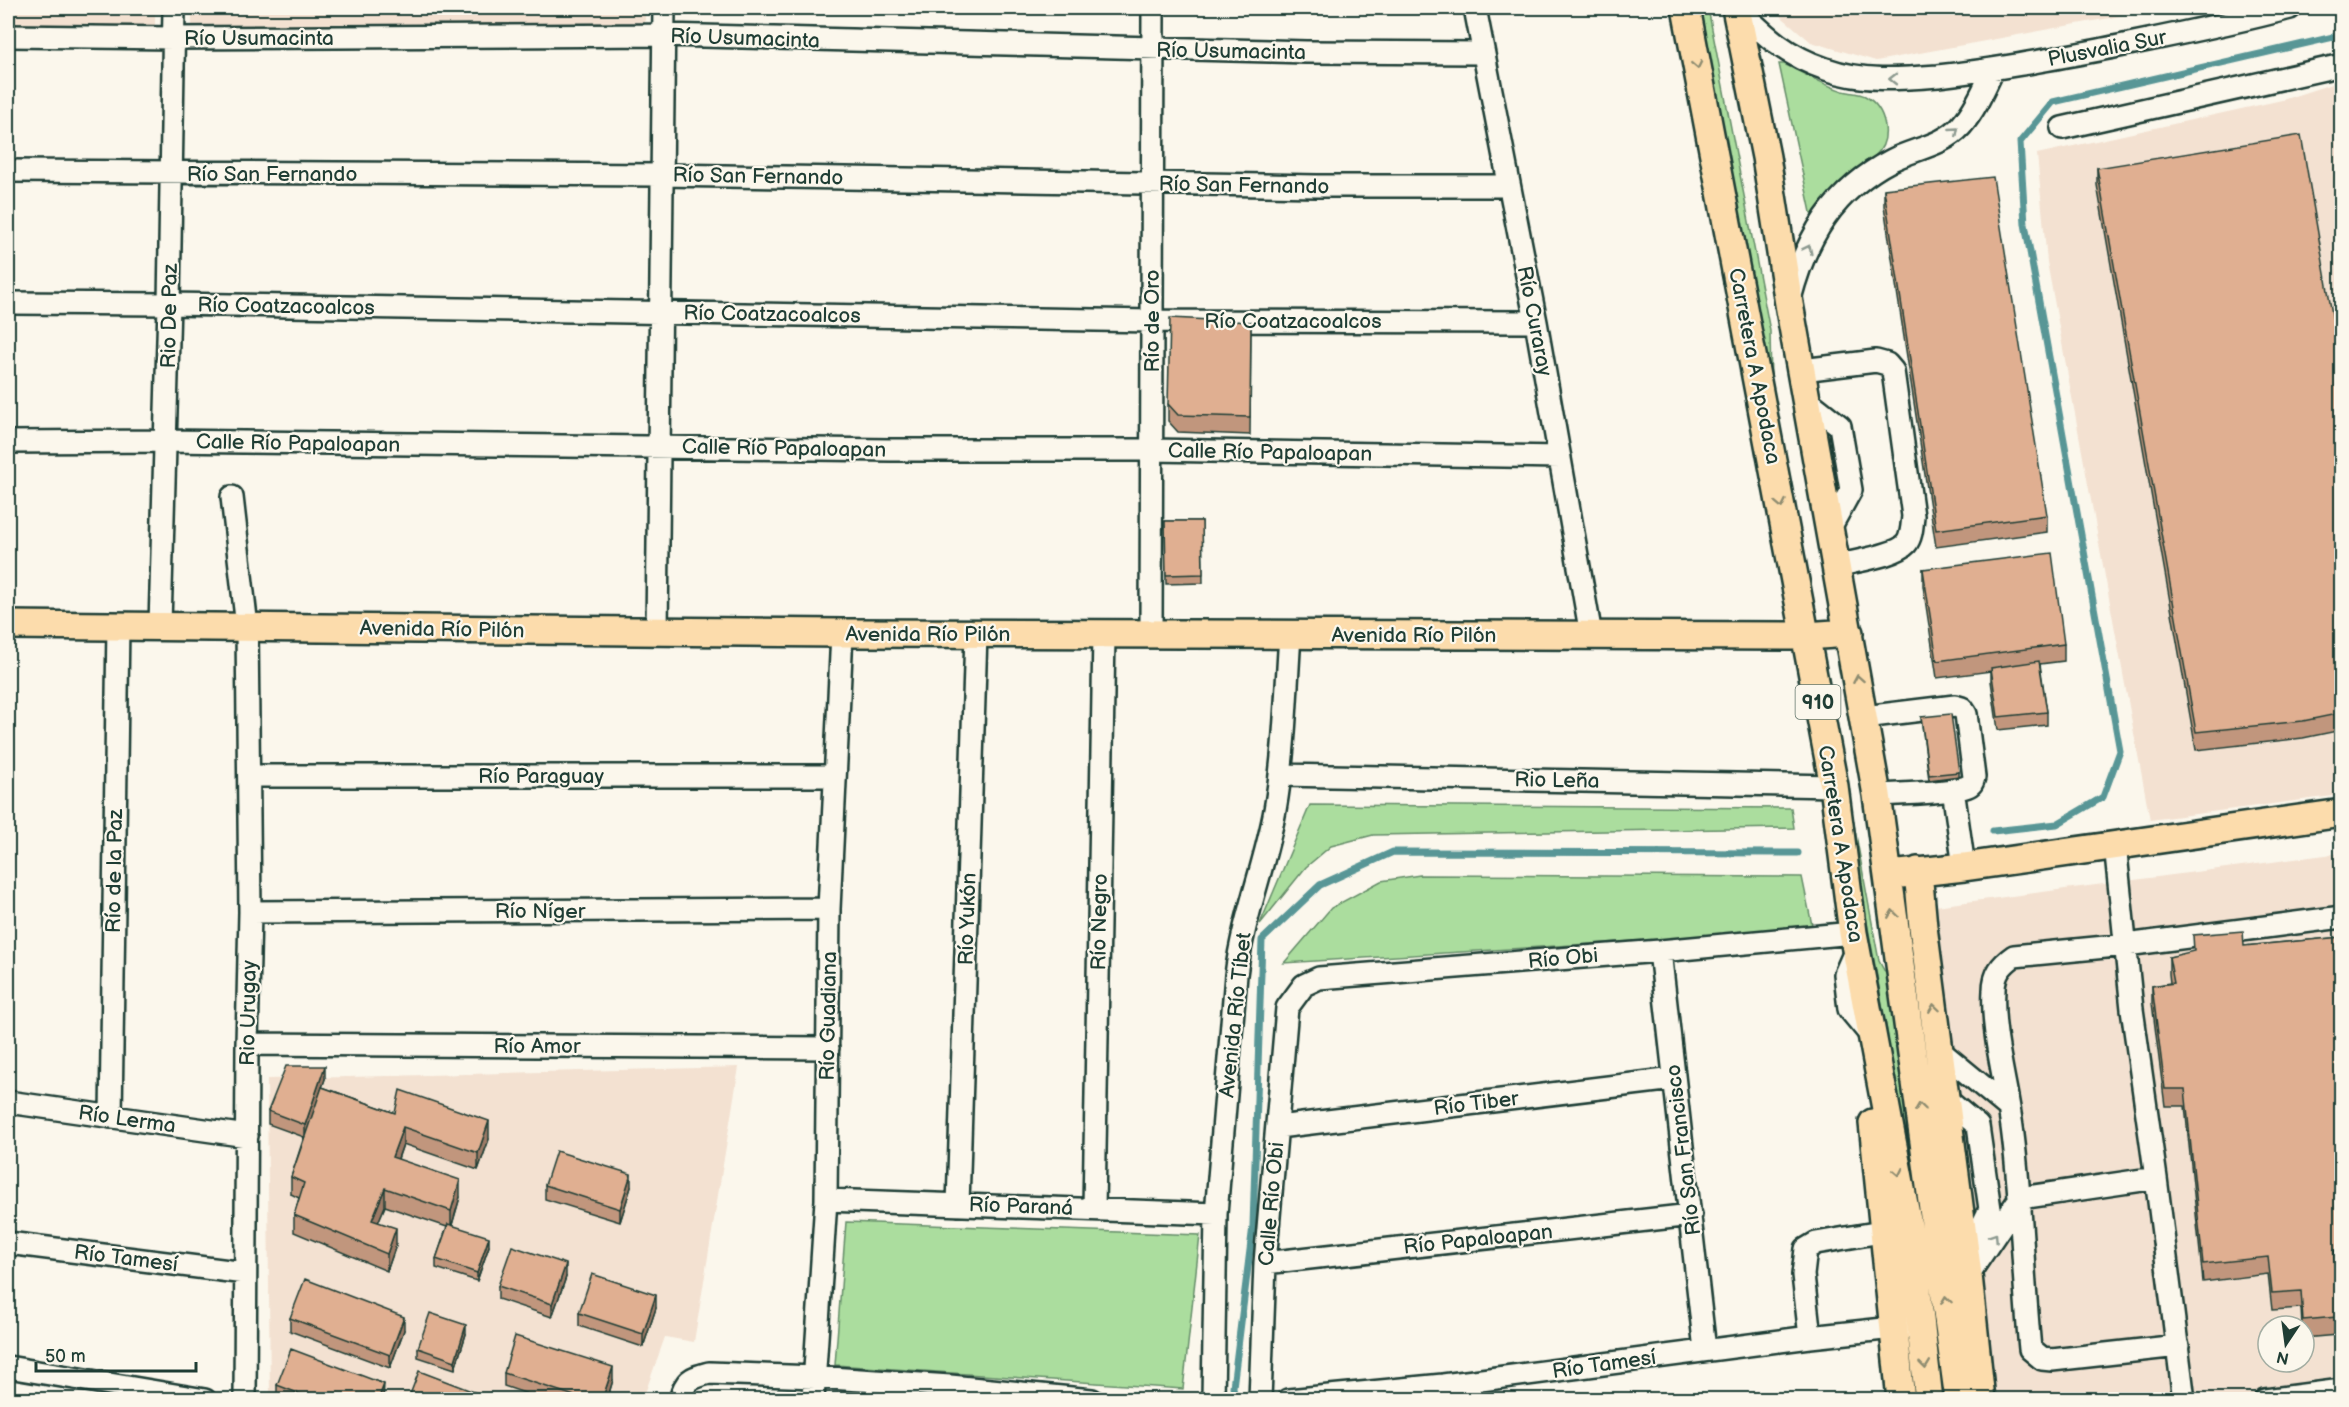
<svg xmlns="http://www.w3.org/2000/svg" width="2349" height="1407" font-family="'Balsamiq Sans',sans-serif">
	<rect width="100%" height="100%" fill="#fbf7ec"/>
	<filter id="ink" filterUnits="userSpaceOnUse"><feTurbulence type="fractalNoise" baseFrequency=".0167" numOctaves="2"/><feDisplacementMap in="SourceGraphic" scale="12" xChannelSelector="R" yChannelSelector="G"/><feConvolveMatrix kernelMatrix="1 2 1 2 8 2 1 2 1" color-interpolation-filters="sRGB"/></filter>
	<g filter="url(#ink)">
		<path fill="#f3e1d1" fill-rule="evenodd" d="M8,8H155V29L8,28Z
			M192,8H645V28L192,26Z
			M1771,8H2164L1876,61L1811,42Z
			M2341,81V795L2150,820L2047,262L2037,154L2282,100Z
			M2341,853V1399H1985L1920,908ZM2268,1326H2304V1362H2268Z
			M739,1067L694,1342L665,1337L643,1399H270L267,1079Z"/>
		<path fill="#abdd9e" stroke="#658d69" stroke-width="1.5" d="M1694,8H1708L1770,331L1771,386Z
			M1779,64H1784C1803,73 1822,84 1843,91C1850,93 1859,93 1865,96C1886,108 1893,139 1875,156C1869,162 1860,166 1853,172C1837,185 1825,200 1812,217Z
			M1828,682L1879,961L1892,985L1947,1399H1944L1927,1278L1913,1231L1887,1031L1824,688L1825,683Z
			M1310,805L1791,808L1794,828L1373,835L1331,846L1306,867L1260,924Z
			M1420,875L1802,877L1813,930L1284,963L1331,908L1381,881Z
			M846,1222L1200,1235L1183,1389L835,1365Z"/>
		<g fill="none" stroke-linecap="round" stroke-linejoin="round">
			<path stroke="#599696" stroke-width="7" d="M1993,831L2057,824L2103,797L2120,751L2025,224L2020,142L2053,102L2342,35
				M1235,1400L1233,1387L1253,1226L1262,940L1320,885L1393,852L1798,853"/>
			<defs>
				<path id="minor" d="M1475,8L1536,322L1591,635
					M1738,8C1765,36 1787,56 1826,69C1862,82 1900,79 1938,76C1993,70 2046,60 2099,50C2163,37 2227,25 2290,8
					M8,36L173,38L664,35L1306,52L1482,53
					M2062,128L2342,65
					M8,171L661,175L1317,186H1508
					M1790,299C1806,237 1834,190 1892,160C1914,149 1944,145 1961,126C1975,110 1984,89 1993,70
					M8,303L169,304L1153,321L1536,322
					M1802,370L1876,361L1887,364L1893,371L1913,516C1912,525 1912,537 1906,544C1895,556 1853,561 1837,566
					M1807,400L1840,426L1851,490L1830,528
					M8,442L166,441L891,450H1152L1560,457
					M232,497L247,627L250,912L247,1044L245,1400
					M160,625L169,304L174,8
					M657,632L664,8
					M1151,635L1153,8
					M1864,717L1955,706L1962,708L1966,714L1974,777C1973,781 1973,783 1970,785C1958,793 1895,794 1877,795
					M1281,775L1834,786
					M249,776H834
					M1953,789L1964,867
					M2115,844L2132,1009L2156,1178L2184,1400
					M250,912L829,909
					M1856,949L1845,974L1849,1009L1873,1038
					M1660,951L1705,1350
					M247,1044L828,1048
					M1940,1051L2008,1107
					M1946,1099L1978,1126L1990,1209L1966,1259
					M8,1102L247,1136
					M111,1117L118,625
					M1278,1127L1674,1079
					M826,1200L1216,1214
					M958,1205L976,634
					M1094,1209L1104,635
					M8,1243L245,1273
					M1265,1263L1691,1215
					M1968,1275L2020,1198L2156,1178
					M1810,1337L1803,1275L1806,1249L1816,1243L1899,1229
					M2178,1346L2052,1360L2042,1359L2030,1349C2023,1277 2022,1206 2013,1135C2008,1088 1991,1036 1994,990C1994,974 2001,965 2014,956L2126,945L2342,917
					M8,1367L205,1400
					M680,1400C685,1380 690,1378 709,1373L815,1377L950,1386L1092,1400
					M813,1400L826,1200L829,909L842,633
					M1213,1400L1216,1214L1236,975C1243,918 1265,866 1275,810C1285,752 1286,693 1290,635
					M1260,1400L1265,1263L1287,1008L1304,985L1319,978L1660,951L1853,933
					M1288,1400L1443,1385L1810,1337L1921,1325
					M2265,1400L2342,1390"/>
				<path id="major" d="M1686,8L1834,786L1853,933L1912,1247L1929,1400
					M1736,8L1766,157L1789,304L1877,795L1959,1400
					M8,625L842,633L1806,636L1849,633
					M1918,871L1923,927L1968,1275L1981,1400
					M1900,874L1964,867L2342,813
					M1873,1123L1901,1400"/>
			</defs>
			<use href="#minor" stroke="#1f3d34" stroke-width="26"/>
			<use href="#major" stroke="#1f3d34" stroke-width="32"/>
			<use href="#minor" stroke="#fbf7ec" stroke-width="21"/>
			<use href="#major" stroke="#fcdcac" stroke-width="27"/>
		</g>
		<path fill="#c1967d" stroke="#1f3d34" stroke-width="1.5" d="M2097,168L2342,372V730L2303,738L2196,750L2097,185Z
			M1884,189L2047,515V532L1936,547L1884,206Z
			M1251,322L1250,435L1178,432L1168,421V404Z
			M1165,521H1202L1203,583L1166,584Z
			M1923,569L2064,644V661L2040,664L2047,712V725L1998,730L1991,681V671L1937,678L1923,586Z
			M1921,717L1959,772V776L1929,780Z
			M2342,937V1267L2335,1268L2337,1335L2304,1338V1326H2302L2301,1308L2272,1310L2268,1274L2203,1282L2185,1106H2165L2152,1003V986L2170,983L2169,974V957L2244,946Z
			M325,1079L322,1087L395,1113L489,1139L478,1170L403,1144L398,1159L460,1197L452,1225L489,1246L477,1281L436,1268V1259L447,1227L385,1206L378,1222L396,1245L387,1271L294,1232V1215L299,1198L291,1194V1177L304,1137L268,1124V1111Z
			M545,1185L631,1187L620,1222L545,1199Z
			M566,1277L552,1317L498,1299V1286Z
			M656,1308L643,1347L579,1326V1313Z
			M290,1318L404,1330L390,1368L290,1331Z
			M466,1334L455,1369L418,1357V1348Z
			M504,1373L613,1380L607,1400H545L504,1386Z
			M277,1385L384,1397L383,1400H281L277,1398Z"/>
		<path fill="#9d7a66" stroke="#1f3d34" stroke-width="1.5" d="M325,1066V1079L305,1138V1125Z
			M489,1121V1139L478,1170V1153Z
			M403,1127V1144L392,1175V1157Z
			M631,1174V1187L620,1222V1209Z
			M460,1180V1197L451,1228V1211Z
			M385,1188V1206L372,1237V1220Z
			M396,1228V1245L387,1271V1254Z
			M489,1237V1246L477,1281V1273Z
			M566,1264V1277L552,1317V1304Z
			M656,1295V1308L643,1347V1334Z
			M404,1317V1330L390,1368V1355Z
			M466,1325V1334L455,1369V1361Z
			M613,1367V1380L607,1400H602Z
			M384,1384L383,1400H378Z"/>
		<path fill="#e0af91" stroke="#1f3d34" stroke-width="1.5" d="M2301,135L2342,372V713L2303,721L2196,732L2097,168Z
			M1993,177L2047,515L1936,530L1884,189Z
			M1170,318L1251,322L1250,417L1178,415L1168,404Z
			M1165,521H1202L1203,574L1166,575Z
			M2052,553L2064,644L1937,661L1923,569Z
			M2039,661L2047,712L1998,717L1991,668Z
			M1951,714L1959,772L1929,775L1921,717Z
			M2243,931L2244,946L2342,937V1250L2334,1251L2337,1317L2303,1320L2301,1291L2272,1293L2268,1257L2203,1264L2185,1089H2165L2152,986L2174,983L2169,957L2194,951L2193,935Z
			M286,1066H325L305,1125L268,1111Z
			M322,1087L395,1113L400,1090L489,1121L478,1153L403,1127L392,1157L460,1180L451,1211L385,1188L372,1220L396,1228L387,1254L294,1215L304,1183L291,1177Z
			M556,1151L631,1174L620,1209L545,1185Z
			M448,1224L489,1237L477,1273L436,1259Z
			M512,1246L566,1264L552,1304L498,1286Z
			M592,1274L656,1295L643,1334L579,1313Z
			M305,1279L404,1317L390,1355L290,1318Z
			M430,1313L466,1325L455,1361L418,1348Z
			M515,1336L613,1367L602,1400H587L504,1373Z
			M291,1349L384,1384L378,1400H316L277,1385Z
			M419,1371L495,1400H408Z"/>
		<defs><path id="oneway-chevron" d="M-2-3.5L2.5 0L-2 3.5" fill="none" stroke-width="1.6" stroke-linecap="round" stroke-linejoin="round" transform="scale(1.5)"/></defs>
		<g stroke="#8e8c70">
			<use href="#oneway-chevron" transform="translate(1697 65) rotate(79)"/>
			<use href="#oneway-chevron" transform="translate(1781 504) rotate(79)"/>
			<use href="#oneway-chevron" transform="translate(1858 679) rotate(-100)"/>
			<use href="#oneway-chevron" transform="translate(1893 914) rotate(-98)"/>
			<use href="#oneway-chevron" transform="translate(1934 1008) rotate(-98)"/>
			<use href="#oneway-chevron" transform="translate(1920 1107) rotate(-98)"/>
			<use href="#oneway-chevron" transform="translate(1898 1172) rotate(79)"/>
			<use href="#oneway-chevron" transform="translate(1946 1300) rotate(-98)"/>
			<use href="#oneway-chevron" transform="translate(1925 1365) rotate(83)"/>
		</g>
		<g stroke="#8d9a90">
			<use href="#oneway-chevron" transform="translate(1893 79) rotate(180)"/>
			<use href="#oneway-chevron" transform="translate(1955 131) rotate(-41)"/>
			<use href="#oneway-chevron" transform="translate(1808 249) rotate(-64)"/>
			<use href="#oneway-chevron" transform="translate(1994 1237) rotate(-56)"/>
		</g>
	</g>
	<g text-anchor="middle" stroke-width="4.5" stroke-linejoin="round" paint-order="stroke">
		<rect fill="#fbf7ec" stroke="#61756b" stroke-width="1.5" x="1795.5" y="685" width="45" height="34" rx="4.5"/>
		<g font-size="20" font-weight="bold" fill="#1f3d34">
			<text x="1818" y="709">910</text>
		</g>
		<g font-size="21" fill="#1f3d34" stroke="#fbf7ec">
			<text x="259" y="45">Río Usumacinta</text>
			<text transform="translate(745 38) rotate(2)" y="7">Río Usumacinta</text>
			<text transform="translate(2107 48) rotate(-11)" y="7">Plusvalia Sur</text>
			<text transform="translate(1231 51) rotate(1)" y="7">Río Usumacinta</text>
			<text x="272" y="181">Río San Fernando</text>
			<text transform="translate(758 176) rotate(1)" y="7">Río San Fernando</text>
			<text transform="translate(1244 185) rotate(1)" y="7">Río San Fernando</text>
			<text transform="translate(286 306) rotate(1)" y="7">Río Coatzacoalcos</text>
			<text transform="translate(772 314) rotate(1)" y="7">Río Coatzacoalcos</text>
			<text transform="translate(169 316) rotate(-89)" y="7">Rio De Paz</text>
			<text transform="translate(1152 321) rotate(-90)" y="7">Río de Oro</text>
			<text x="1293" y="328">Río Coatzacoalcos</text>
			<text transform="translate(1535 321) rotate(79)" y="7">Río Curaray</text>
			<text transform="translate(1755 366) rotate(79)" y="7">Carretera A Apodaca</text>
			<text transform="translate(298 443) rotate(1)" y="7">Calle Río Papaloapan</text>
			<text transform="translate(784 448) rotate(1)" y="7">Calle Río Papaloapan</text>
			<text transform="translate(1270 452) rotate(1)" y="7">Calle Río Papaloapan</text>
			<text transform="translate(442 629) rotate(1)" y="7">Avenida Río Pilón</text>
			<text x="928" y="641">Avenida Río Pilón</text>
			<text x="1414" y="642">Avenida Río Pilón</text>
			<text x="541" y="783">Río Paraguay</text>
			<text transform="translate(1557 780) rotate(1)" y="7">Rio Leña</text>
			<text transform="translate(1841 844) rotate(81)" y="7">Carretera A Apodaca</text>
			<text transform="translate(114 871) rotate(-89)" y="7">Río de la Paz</text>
			<text x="540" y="918">Río Níger</text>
			<text transform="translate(967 919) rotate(-88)" y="7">Río Yukón</text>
			<text transform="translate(1099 922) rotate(-89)" y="7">Río Negro</text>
			<text transform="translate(1563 958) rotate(-5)" y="7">Río Obi</text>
			<text transform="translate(248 1013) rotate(-89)" y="7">Rio Urugay</text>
			<text transform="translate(1235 1015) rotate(-84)" y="7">Avenida Río Tíbet</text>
			<text transform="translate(828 1016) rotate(-89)" y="7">Río Guadiana</text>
			<text x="537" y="1053">Río Amor</text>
			<text transform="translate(1476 1103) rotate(-7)" y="7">Río Tiber</text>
			<text transform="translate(127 1119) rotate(8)" y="7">Río Lerma</text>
			<text transform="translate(1683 1150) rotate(-97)" y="7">Río San Francisco</text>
			<text transform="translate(1271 1204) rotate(-85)" y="7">Calle Río Obi</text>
			<text transform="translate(1021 1206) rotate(2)" y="7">Río Paraná</text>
			<text transform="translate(1478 1239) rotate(-6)" y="7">Río Papaloapan</text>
			<text transform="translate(126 1258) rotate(7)" y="7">Río Tamesí</text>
			<text transform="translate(1604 1364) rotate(-8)" y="7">Río Tamesí</text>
		</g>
	</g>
	<rect width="2349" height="1407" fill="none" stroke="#fbf7ec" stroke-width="30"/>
	<rect x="15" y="15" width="2319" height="1377" fill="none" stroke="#1f3d34" stroke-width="2" filter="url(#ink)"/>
	<g transform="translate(2286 1344) rotate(193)"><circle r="28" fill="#fbf7ec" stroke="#a3ada2" stroke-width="1.5"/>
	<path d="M0-4.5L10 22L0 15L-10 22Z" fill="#1f3d34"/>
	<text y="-9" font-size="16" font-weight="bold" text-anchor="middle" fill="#1f3d34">N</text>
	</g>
	<path d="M36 1362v9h160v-9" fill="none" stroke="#1f3d34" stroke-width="3"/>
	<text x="45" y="1362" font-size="18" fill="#1f3d34" stroke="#fbf7ec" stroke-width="4.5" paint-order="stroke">50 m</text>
</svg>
